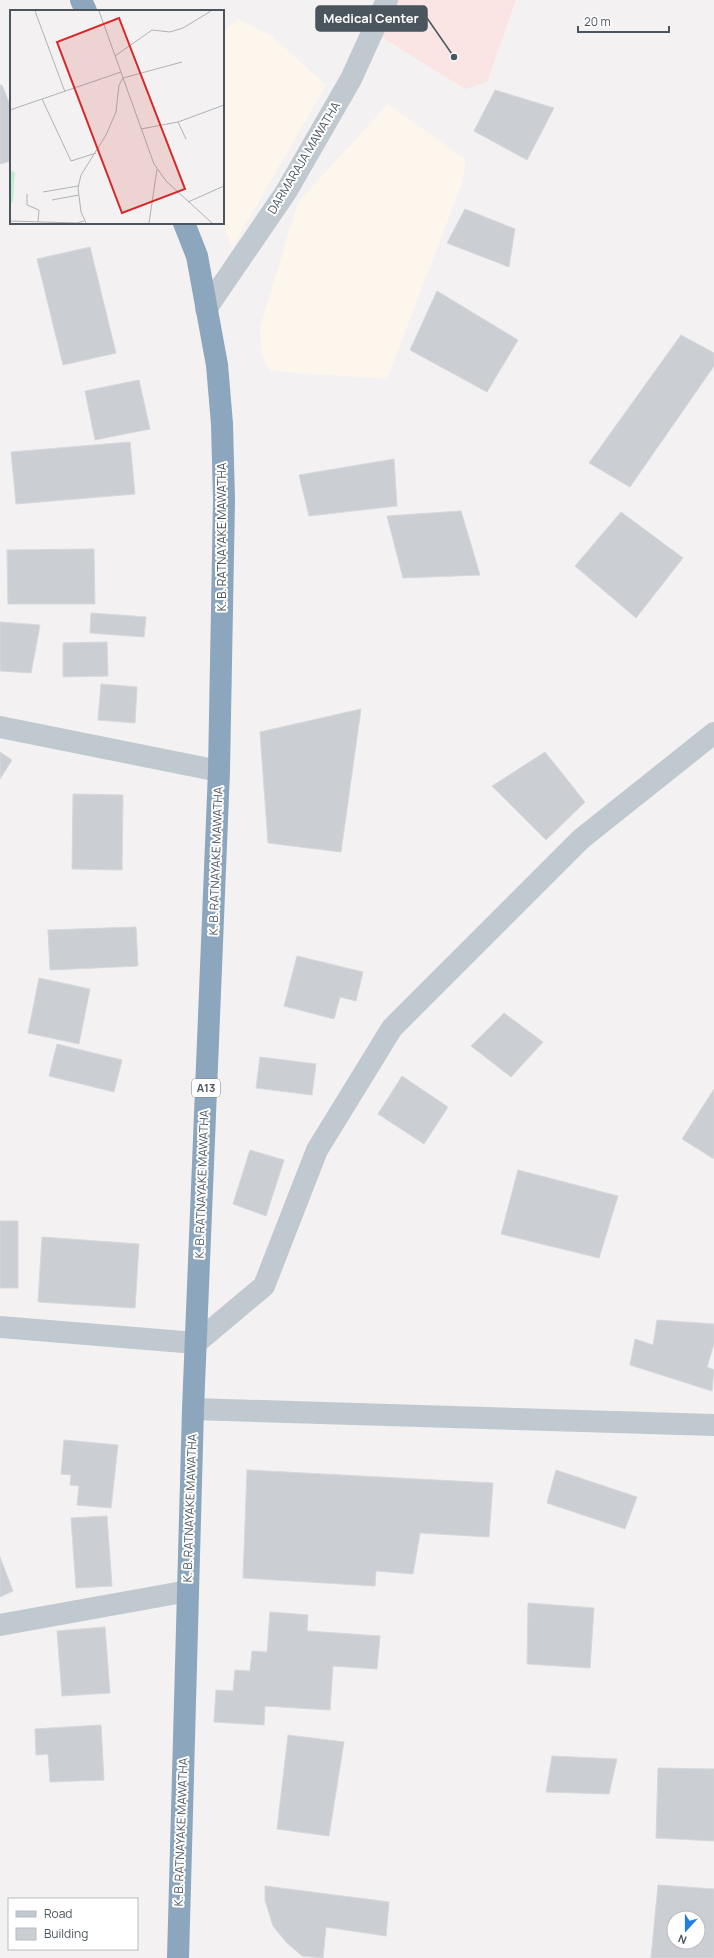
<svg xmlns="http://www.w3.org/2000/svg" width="714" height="1958" font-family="Manrope,sans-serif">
	<rect width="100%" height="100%" fill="#f3f1f1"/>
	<path fill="#fcf6ed" d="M238,19L272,36L326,85L232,248L223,223V31Z
		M388,104L466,160L461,186L387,379L270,371L261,355L260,327L298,202Z"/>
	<path fill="#fae5e4" d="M387,0H516L487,82L465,89L372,31Z"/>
	<path fill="#cbced3" stroke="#d5d8dc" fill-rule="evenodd" d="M0,85H2L11,108V161L0,164Z
		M495,90L554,108L527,160L474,131Z
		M465,209L515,229L509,267L447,243Z
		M90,247L116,353L63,365L37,259Z
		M437,291L518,340L487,392L410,350Z
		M681,335L714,353V366L630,487L589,463Z
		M139,380L150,429L95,440L85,391Z
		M130,442L135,494L16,504L11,452Z
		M394,459L397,506L309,516L299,475Z
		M461,511L480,575L403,578L387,516Z
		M621,512L683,558L636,618L575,566Z
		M94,549L95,604H8L7,550Z
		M91,613L146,617L144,637L90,633Z
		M0,622L40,625L31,673L0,671Z
		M107,642L108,676L63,677V643Z
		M101,684L137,687L135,723L98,720Z
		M361,709L341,852L268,843L260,732Z
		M0,752L12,760L0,779Z
		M545,752L585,802L546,840L492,786Z
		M73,794L123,795L122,870L72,869Z
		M136,927L138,966L50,970L48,930Z
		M297,956L363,972L356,1001L340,997L334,1019L284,1006Z
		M39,978L90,989L79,1044L28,1033Z
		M504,1013L543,1042L511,1077L471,1046Z
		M57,1044L122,1060L114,1092L49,1076Z
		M260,1057L316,1064L312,1095L256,1088Z
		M402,1076L448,1107L424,1144L378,1114Z
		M714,1089V1159L682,1139Z
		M250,1150L284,1160L266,1216L233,1204Z
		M518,1170L618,1196L599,1258L501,1234Z
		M0,1221H18V1288H0Z
		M42,1237L139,1244L135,1308L38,1302Z
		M657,1320L714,1324V1344L707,1367L714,1370L712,1391L630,1365L635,1339L653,1345Z
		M64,1440L118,1445L111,1508L77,1505L79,1486L70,1485L71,1475L61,1474Z
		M247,1470L493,1483L489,1537L420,1533L413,1574L376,1571L375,1586L243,1578Z
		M556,1470L637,1497L625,1529L547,1503Z
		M107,1516L112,1586L76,1588L71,1518Z
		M0,1557L13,1591L0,1597Z
		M528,1603L594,1608L590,1668L527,1664Z
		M270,1612L308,1615L307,1631L380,1636L377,1669L333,1666L330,1710L265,1706L264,1725L214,1722L216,1690L233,1691L235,1670L250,1671L252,1651L267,1652Z
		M105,1627L110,1693L62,1696L57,1631Z
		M101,1725L104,1780L50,1782L48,1754L36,1755L35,1729Z
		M288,1735L344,1742L329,1836L277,1829Z
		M552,1756L617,1759L609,1794L546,1792Z
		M658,1768L714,1769V1841L656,1838Z
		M658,1885L714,1889V1958H651ZM674,1918H698V1942H674Z
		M265,1886L389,1902L386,1936L326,1927L323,1958L302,1956L286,1942L273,1926L265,1900Z"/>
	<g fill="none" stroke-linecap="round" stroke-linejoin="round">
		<path stroke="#c0c9cf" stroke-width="22" d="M206,309L286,192L351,79L387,0
			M0,727L219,771
			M0,1327L196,1343L264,1286L317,1150L392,1028L581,839L714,733
			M193,1409L714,1425
			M0,1625L188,1591"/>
		<path stroke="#8ba6bd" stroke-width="22" d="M81,0L86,11
			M178,1958L193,1409L219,771L224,500L222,424L217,365L197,256L184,223"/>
	</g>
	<g text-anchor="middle" stroke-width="4" stroke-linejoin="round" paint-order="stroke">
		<rect fill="#fff" stroke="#80888e" stroke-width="1" x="192" y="1079" width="28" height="18" rx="3"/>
		<g font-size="11" font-weight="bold" fill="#4a555e">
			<text x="206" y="1092">A13</text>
		</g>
		<g font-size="12" fill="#4a555e" stroke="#fff">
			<text transform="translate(304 158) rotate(-59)" y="4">DARMARAJA MAWATHA</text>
			<text transform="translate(222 537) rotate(-90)" y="4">K. B. RATNAYAKE MAWATHA</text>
			<text transform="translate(216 861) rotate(-88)" y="4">K. B. RATNAYAKE MAWATHA</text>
			<text transform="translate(202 1184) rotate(-88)" y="4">K. B. RATNAYAKE MAWATHA</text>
			<text transform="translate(190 1508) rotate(-88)" y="4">K. B. RATNAYAKE MAWATHA</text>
			<text transform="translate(181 1832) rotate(-88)" y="4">K. B. RATNAYAKE MAWATHA</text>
		</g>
	</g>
	<g transform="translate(10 10)">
		<rect width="214" height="214" fill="#f3f1f1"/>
		<path d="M0,161L5,162L3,191L0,195Z" fill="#c2eed1"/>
		<path fill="none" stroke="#afb3b6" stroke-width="1" d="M25,1L55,82M89,1L144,154L156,171L202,213M105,46L142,20L160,22L173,18L201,1M32,89L61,151L86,143M0,100L111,62M168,112L176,129M131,119L168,112L214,95M33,182L68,176M17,184V195L29,200L28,212M42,190L69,185M178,192L214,176M0,211L67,213L74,211M76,213L71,202L68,178L71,165L96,125L106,102L109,75L113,68L172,52M139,213L147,159"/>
		<path fill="#d62828" fill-opacity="0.15" stroke="#d62828" stroke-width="2" d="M109,8L175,179L112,203L47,32Z"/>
		<rect width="214" height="214" fill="none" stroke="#4a555e" stroke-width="2"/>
	</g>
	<path fill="none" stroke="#4a555e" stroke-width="1.5" d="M454 57L427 18"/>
	<circle fill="#4a555e" stroke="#fff" stroke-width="1.5" cx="454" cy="57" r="4"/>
	<rect fill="#4a555e" stroke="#4a555e" stroke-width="1.5" x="316" y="6" width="111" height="25" rx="4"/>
	<g font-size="13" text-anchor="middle" font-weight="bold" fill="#fff">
		<text x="371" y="23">Medical Center</text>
	</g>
	<rect x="8" y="1898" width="130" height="52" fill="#ffffff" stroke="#b7bbbf"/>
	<rect x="16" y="1911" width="20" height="6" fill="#c0c9cf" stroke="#b7bbbf"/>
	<text x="44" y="1918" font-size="12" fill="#4a555e">Road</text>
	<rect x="16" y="1928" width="20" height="12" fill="#cbced3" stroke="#b7bbbf"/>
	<text x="44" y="1938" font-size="12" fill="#4a555e">Building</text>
	<g transform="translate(686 1930) rotate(201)"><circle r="19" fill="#ffffff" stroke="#b7bbbf"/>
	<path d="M0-3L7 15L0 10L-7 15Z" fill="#227fdd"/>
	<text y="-6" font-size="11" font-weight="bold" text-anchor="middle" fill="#4a555e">N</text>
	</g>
	<path d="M578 26v6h91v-6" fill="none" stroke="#4a555e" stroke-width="2"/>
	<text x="584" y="26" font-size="12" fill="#4a555e" stroke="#ffffff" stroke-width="3" paint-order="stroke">20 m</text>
</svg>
